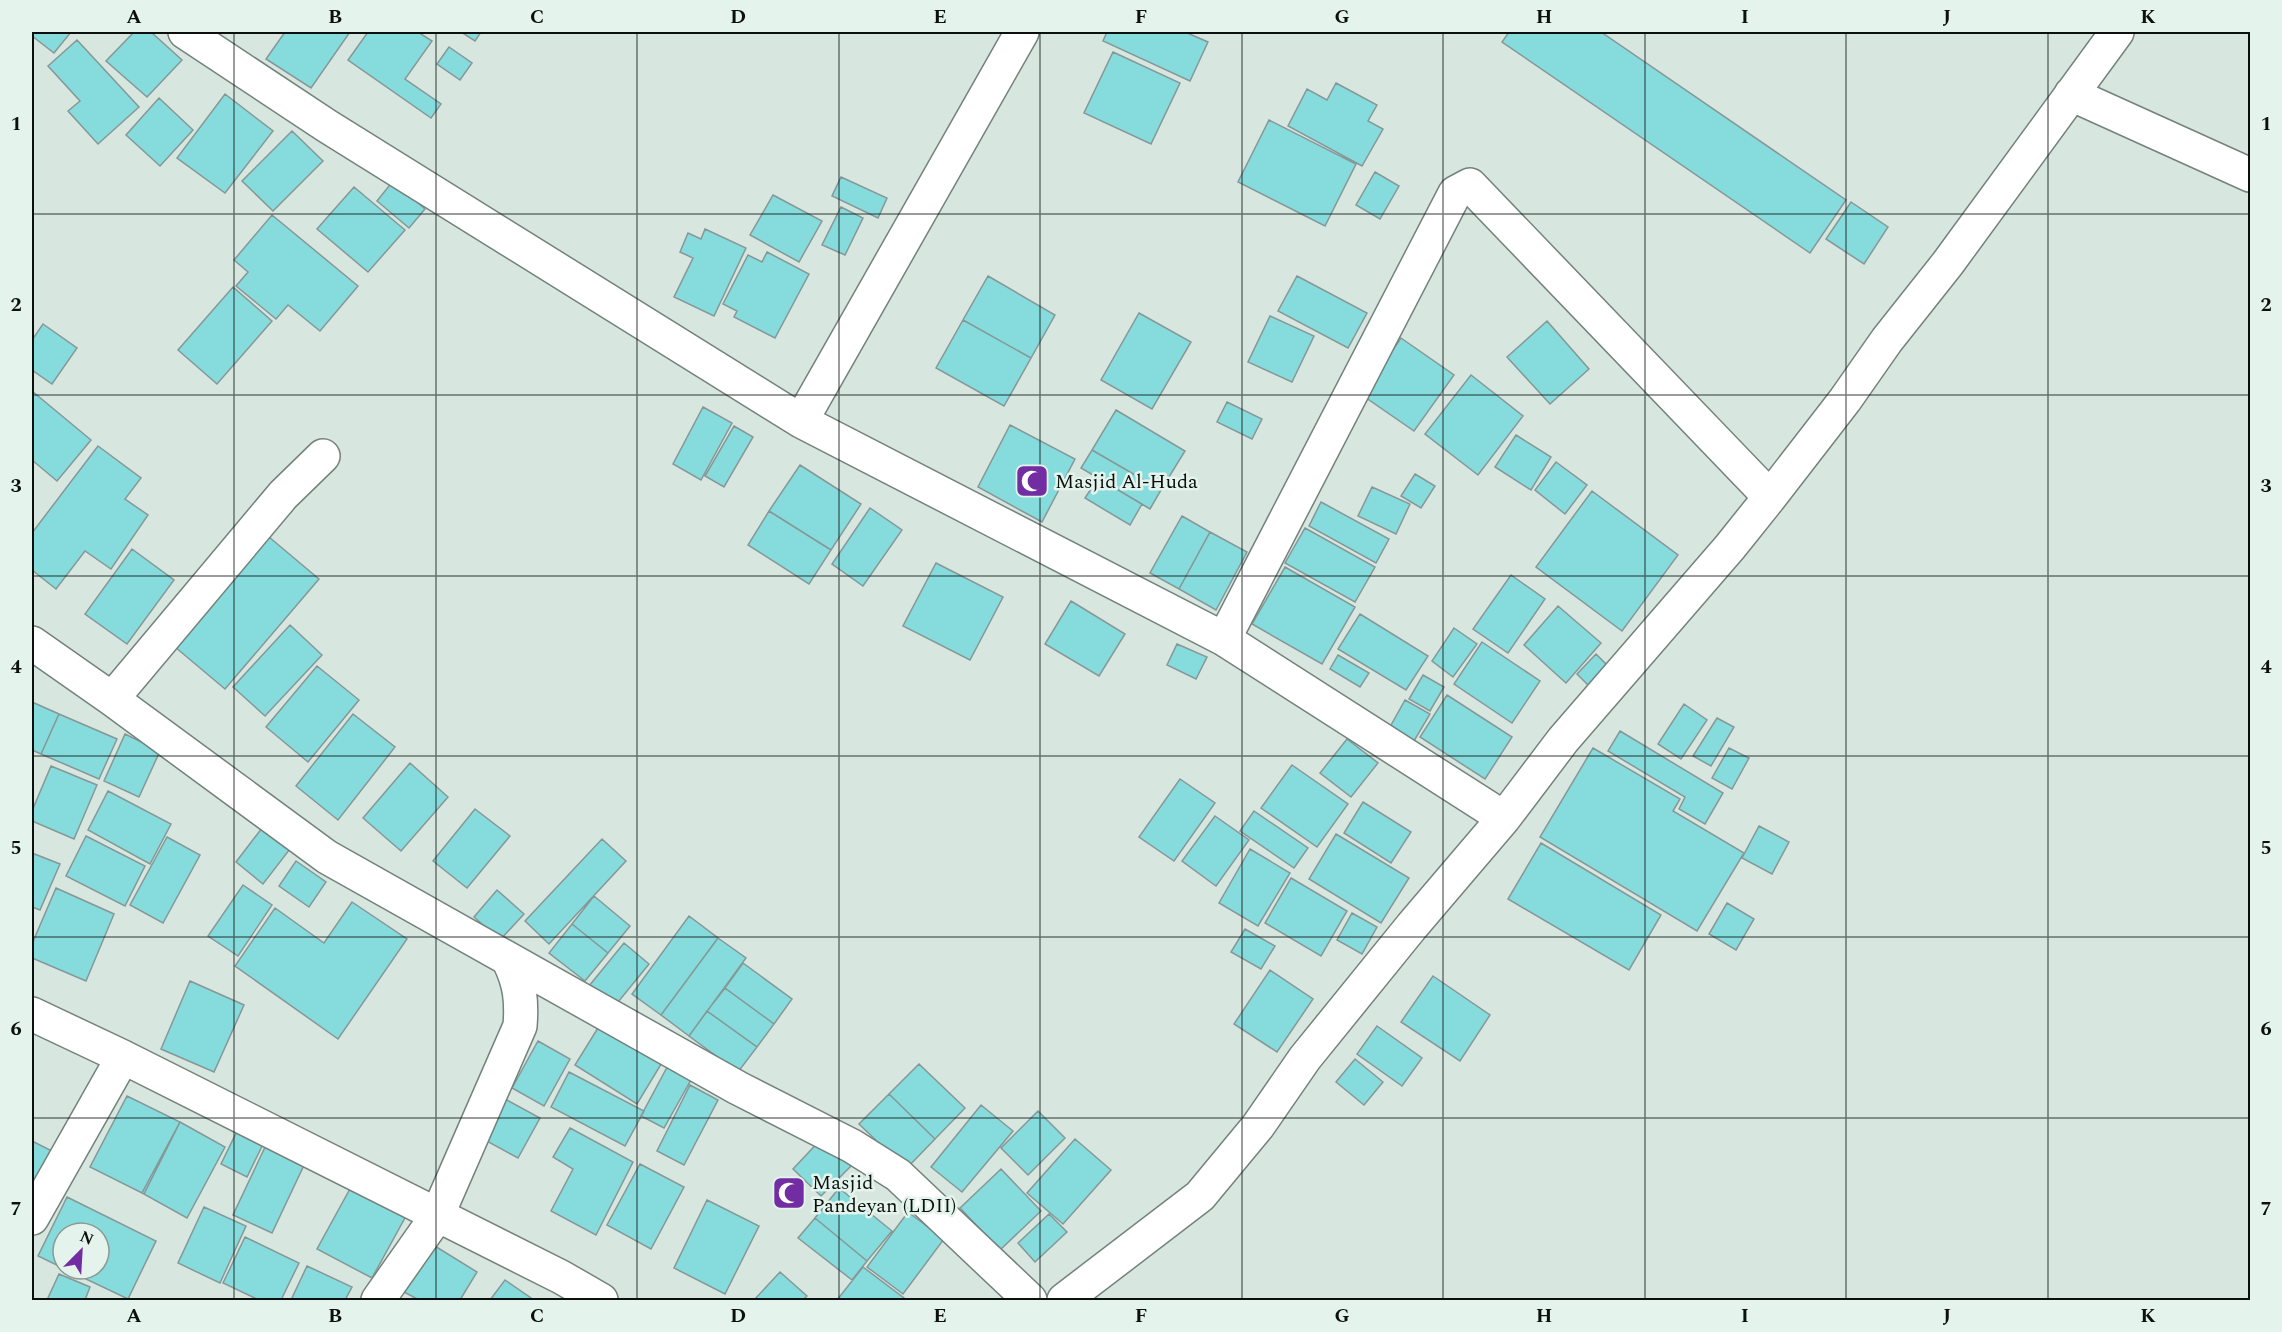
<svg xmlns="http://www.w3.org/2000/svg" width="2282" height="1332" font-family="Spectral,serif">
	<rect width="100%" height="100%" fill="#d7e7e0"/>
	<path fill="#86dbdc" stroke="#869797" stroke-width="1.5" d="M32,32H71L54,53L32,36Z
		M134,32H151L182,60L147,97L106,61Z
		M285,32H350L311,88L266,59Z
		M368,32H418L432,41L405,79L441,104L431,118L348,60Z
		M461,32H481L475,41Z
		M1107,32H1185L1208,42L1190,81L1103,41Z
		M1509,32H1601L1846,200L1810,253L1502,42Z
		M77,40L139,107L98,144L68,111L80,101L48,66Z
		M449,47L472,63L460,80L437,64Z
		M1113,52L1180,83L1151,144L1084,113Z
		M1336,83L1377,105L1368,121L1383,129L1362,166L1288,126L1307,89L1327,100Z
		M225,94L273,131L225,193L177,158Z
		M159,98L193,130L160,166L126,135Z
		M1269,120L1356,164L1325,226L1238,182Z
		M292,131L323,161L273,211L242,181Z
		M1375,172L1399,186L1380,219L1356,205Z
		M841,177L887,198L878,218L832,196Z
		M393,181L425,209L409,228L377,201Z
		M354,187L405,230L368,272L317,229Z
		M773,195L822,221L799,262L750,235Z
		M1851,202L1888,227L1864,264L1826,239Z
		M841,207L863,218L845,255L822,245Z
		M272,215L358,286L320,331L288,305L276,319L236,286L248,272L234,260Z
		M705,229L746,248L714,316L674,297L693,258L680,252L688,233L701,239Z
		M767,252L809,274L775,338L734,317L737,311L723,304L748,255L762,262Z
		M988,276L1055,315L1031,358L963,320Z
		M1297,276L1367,313L1348,348L1278,311Z
		M233,287L272,321L217,384L178,350Z
		M1139,313L1191,342L1152,409L1101,380Z
		M1270,316L1314,336L1292,382L1248,362Z
		M963,320L1031,358L1004,406L936,368Z
		M1547,321L1589,369L1550,404L1507,357Z
		M43,324L77,348L52,384L32,370V340Z
		M1401,338L1454,375L1414,431L1362,395Z
		M1471,375L1523,416L1478,475L1425,434Z
		M32,391L91,440L57,481L32,460Z
		M1227,402L1262,419L1252,439L1217,422Z
		M703,407L732,423L701,480L673,464Z
		M1116,410L1185,451L1161,490L1092,450Z
		M1010,425L1075,459L1042,522L978,487Z
		M734,426L753,437L724,487L705,476Z
		M1516,435L1551,457L1531,490L1495,467Z
		M98,446L141,478L125,499L148,515L111,569L85,551L56,589L32,570V533Z
		M1092,450L1161,490L1150,509L1081,468Z
		M1556,462L1587,485L1565,514L1535,490Z
		M800,465L861,504L831,550L769,511Z
		M1415,474L1435,486L1421,508L1401,496Z
		M1098,478L1142,504L1130,525L1085,498Z
		M1372,487L1410,504L1396,534L1358,516Z
		M1592,491L1678,555L1622,631L1536,567Z
		M1321,502L1389,539L1376,563L1309,526Z
		M870,508L902,530L863,586L832,564Z
		M769,511L831,550L809,584L748,545Z
		M1182,516L1210,532L1179,589L1150,573Z
		M1305,528L1375,567L1355,602L1285,563Z
		M1210,532L1247,552L1216,610L1179,589Z
		M269,537L319,579L225,689L175,647Z
		M132,549L174,580L127,644L85,614Z
		M936,563L1003,597L970,660L903,626Z
		M1285,567L1355,607L1322,664L1252,624Z
		M1511,575L1545,599L1508,653L1473,629Z
		M1071,601L1125,634L1099,676L1045,644Z
		M1558,606L1601,643L1566,683L1524,645Z
		M1360,614L1428,656L1406,690L1338,649Z
		M290,625L322,655L265,716L233,687Z
		M1454,628L1477,644L1453,677L1432,661Z
		M1482,642L1540,681L1512,723L1454,684Z
		M1177,644L1207,657L1196,679L1167,665Z
		M1596,654L1610,668L1591,688L1577,674Z
		M1338,655L1369,673L1360,687L1330,669Z
		M317,666L359,700L308,762L266,727Z
		M1423,675L1444,687L1430,711L1409,699Z
		M1447,695L1512,737L1485,779L1420,737Z
		M1405,700L1430,714L1414,741L1390,727Z
		M32,702L59,714L41,754L32,750Z
		M1684,704L1707,720L1681,759L1658,744Z
		M59,714L117,739L99,779L41,754Z
		M353,714L395,747L338,820L296,786Z
		M1717,718L1734,727L1711,766L1693,756Z
		M1620,731L1723,793L1705,824L1679,809L1685,797L1608,751Z
		M125,734L160,751L139,797L104,781Z
		M1347,739L1378,763L1351,797L1320,773Z
		M1593,748L1680,799L1673,811L1744,853L1697,931L1540,837Z
		M1729,748L1749,758L1732,789L1712,778Z
		M410,763L448,797L401,851L363,818Z
		M1292,765L1348,804L1317,847L1261,808Z
		M51,766L97,785L74,839L32,821V811Z
		M1180,779L1215,803L1174,861L1139,837Z
		M108,791L171,824L150,864L88,830Z
		M1363,802L1411,832L1391,863L1344,833Z
		M475,809L510,836L467,888L433,861Z
		M1254,811L1308,848L1294,868L1240,831Z
		M1215,816L1249,840L1216,886L1182,861Z
		M1759,826L1789,842L1772,874L1742,858Z
		M262,828L290,849L263,884L236,862Z
		M1336,834L1409,878L1381,923L1309,879Z
		M86,836L145,866L125,906L66,876Z
		M167,837L200,855L163,923L130,905Z
		M602,839L626,861L549,944L525,921Z
		M1541,843L1661,915L1629,970L1508,899Z
		M1250,849L1290,873L1258,926L1219,903Z
		M32,853L60,864L40,910L32,907Z
		M296,861L326,882L309,907L279,886Z
		M1291,878L1347,911L1321,956L1265,923Z
		M243,885L272,905L238,956L208,936Z
		M56,888L114,914L86,981L32,958V944Z
		M497,890L524,914L500,940L474,917Z
		M594,896L630,926L608,953L572,924Z
		M352,902L407,939L338,1039L235,966L275,908L324,943Z
		M1727,903L1754,919L1736,950L1709,934Z
		M1352,913L1377,927L1362,954L1337,940Z
		M689,916L718,938L661,1015L632,994Z
		M572,924L608,953L585,981L549,953Z
		M1245,929L1275,946L1261,969L1231,952Z
		M718,938L746,958L689,1036L661,1015Z
		M624,943L649,964L614,1007L589,986Z
		M743,963L792,999L774,1024L725,988Z
		M1270,970L1313,999L1277,1052L1234,1024Z
		M1433,976L1490,1015L1460,1061L1401,1022Z
		M190,981L244,1005L214,1072L161,1049Z
		M725,988L774,1024L757,1047L707,1011Z
		M707,1011L757,1047L738,1072L689,1036Z
		M601,1023L663,1061L637,1104L575,1065Z
		M1377,1026L1422,1058L1402,1086L1357,1054Z
		M538,1041L570,1059L544,1106L512,1088Z
		M672,1058L696,1071L664,1128L641,1116Z
		M1355,1059L1383,1082L1364,1105L1336,1082Z
		M919,1064L965,1108L935,1139L889,1094Z
		M569,1072L644,1111L625,1146L551,1107Z
		M690,1085L718,1100L684,1165L657,1151Z
		M889,1094L935,1139L906,1169L859,1124Z
		M127,1096L180,1122L144,1194L90,1167Z
		M505,1099L540,1118L518,1158L483,1139Z
		M981,1105L1013,1131L962,1192L931,1167Z
		M1038,1111L1065,1138L1028,1175L1001,1148Z
		M180,1122L225,1147L187,1218L142,1193Z
		M241,1123L267,1136L247,1177L221,1164Z
		M570,1128L633,1162L596,1235L551,1211L573,1169L553,1157Z
		M823,1137L852,1165L821,1196L793,1169Z
		M1075,1139L1111,1170L1063,1224L1027,1193Z
		M32,1141L52,1151L32,1190Z
		M266,1145L305,1163L272,1233L233,1215Z
		M640,1164L684,1187L651,1249L607,1225Z
		M1001,1169L1041,1211L1000,1250L960,1208Z
		M351,1187L406,1216L372,1278L317,1249Z
		M839,1188L892,1231L867,1261L815,1218Z
		M67,1197L156,1241L128,1299L65,1269H99V1233H63V1268L38,1256Z
		M707,1200L759,1226L725,1294L674,1268Z
		M204,1207L246,1226L220,1283L178,1263Z
		M908,1212L944,1239L903,1294L867,1267Z
		M1049,1214L1067,1232L1035,1262L1018,1243Z
		M815,1218L867,1261L852,1280L798,1238Z
		M245,1237L299,1263L281,1300H259L223,1283Z
		M430,1243L477,1272L460,1300H419L402,1291Z
		M307,1266L352,1287L345,1300H291Z
		M863,1267L904,1298L901,1300H837Z
		M780,1272L807,1296L803,1300H754Z
		M59,1274L90,1287L85,1300H47Z
		M505,1280L534,1300H490Z"/>
	<g fill="none" stroke-linecap="round" stroke-linejoin="round">
		<defs>
			<path id="minor" d="M185,32L327,126L801,421L1224,639L1504,818
				M2071,94L2250,175
				M801,421L1022,32
				M1224,639L1455,193L1470,185L1770,497
				M32,643L112,699L327,857L738,1088L852,1146L898,1175L1030,1300
				M112,699L283,495L323,456
				M32,1014L123,1057L561,1277L601,1300
				M32,1218L123,1057
				M378,1300L437,1216L520,1026C522,1001 520,983 509,961
				M1064,1300L1200,1196L1258,1126L1305,1058L1412,926L1504,818L1563,740L1730,547L1770,497L1845,400L1887,340L1948,263L2117,32"/>
		</defs>
		<use href="#minor" stroke="#73827c" stroke-width="36"/>
		<use href="#minor" stroke="#fff" stroke-width="33"/>
	</g>
	<path fill="none" stroke="#0b100e" stroke-width="1.5" stroke-opacity="0.55" d="M234,32V1300M436,32V1300M637,32V1300M839,32V1300M1040,32V1300M1242,32V1300M1443,32V1300M1645,32V1300M1846,32V1300M2048,32V1300M32,214H2250M32,395H2250M32,576H2250M32,756H2250M32,937H2250M32,1118H2250"/>
	<defs>
		<symbol id="mosque-square" viewBox="-11 -11 22 22"><rect x="-9" y="-9" width="18" height="18" rx="4" fill="#722da2" stroke="#e4f4ed"/><path d="M3.5-4.9A6 6 0 1 0 3.5 4.9A5 5 0 1 1 3.5-4.9Z" fill="#fff"/></symbol>
	</defs>
	<g fill-rule="evenodd">
		<use href="#mosque-square" x="1013" y="462" width="38" height="38"/>
		<use href="#mosque-square" x="770" y="1174" width="38" height="38"/>
	</g>
	<g text-anchor="middle" stroke-width="5" stroke-linejoin="round" paint-order="stroke">
		<g font-size="20" fill="#0b100e" stroke="#e4f4ed" text-anchor="start">
			<text x="1055" y="488">Masjid Al-Huda</text>
			<text x="812" y="1189">Masjid<tspan x="812" dy="23">Pandeyan (LDII)</tspan></text>
		</g>
	</g>
	<rect width="2282" height="1332" fill="none" stroke="#e4f4ed" stroke-width="66"/>
	<g transform="translate(81 1251) rotate(24)"><circle r="28" fill="#e4f4ed" stroke="#8d9994" stroke-width="1.5"/>
	<path d="M0-4.5L10 22L0 15L-10 22Z" fill="#722da2"/>
	<text y="-9" font-size="16" font-weight="bold" text-anchor="middle" fill="#0b100e">N</text>
	</g>
	<rect x="33" y="33" width="2216" height="1266" fill="none" stroke="#0b100e" stroke-width="2"/>
	<g font-size="20" text-anchor="middle" font-weight="bold" fill="#0b100e">
		<text x="134" y="23">A</text>
		<text x="335" y="23">B</text>
		<text x="537" y="23">C</text>
		<text x="738" y="23">D</text>
		<text x="940" y="23">E</text>
		<text x="1141" y="23">F</text>
		<text x="1342" y="23">G</text>
		<text x="1544" y="23">H</text>
		<text x="1745" y="23">I</text>
		<text x="1947" y="23">J</text>
		<text x="2148" y="23">K</text>
		<text x="16" y="130">1</text>
		<text x="2266" y="130">1</text>
		<text x="16" y="311">2</text>
		<text x="2266" y="311">2</text>
		<text x="16" y="492">3</text>
		<text x="2266" y="492">3</text>
		<text x="16" y="673">4</text>
		<text x="2266" y="673">4</text>
		<text x="16" y="854">5</text>
		<text x="2266" y="854">5</text>
		<text x="16" y="1035">6</text>
		<text x="2266" y="1035">6</text>
		<text x="16" y="1215">7</text>
		<text x="2266" y="1215">7</text>
		<text x="134" y="1322">A</text>
		<text x="335" y="1322">B</text>
		<text x="537" y="1322">C</text>
		<text x="738" y="1322">D</text>
		<text x="940" y="1322">E</text>
		<text x="1141" y="1322">F</text>
		<text x="1342" y="1322">G</text>
		<text x="1544" y="1322">H</text>
		<text x="1745" y="1322">I</text>
		<text x="1947" y="1322">J</text>
		<text x="2148" y="1322">K</text>
	</g>
</svg>
